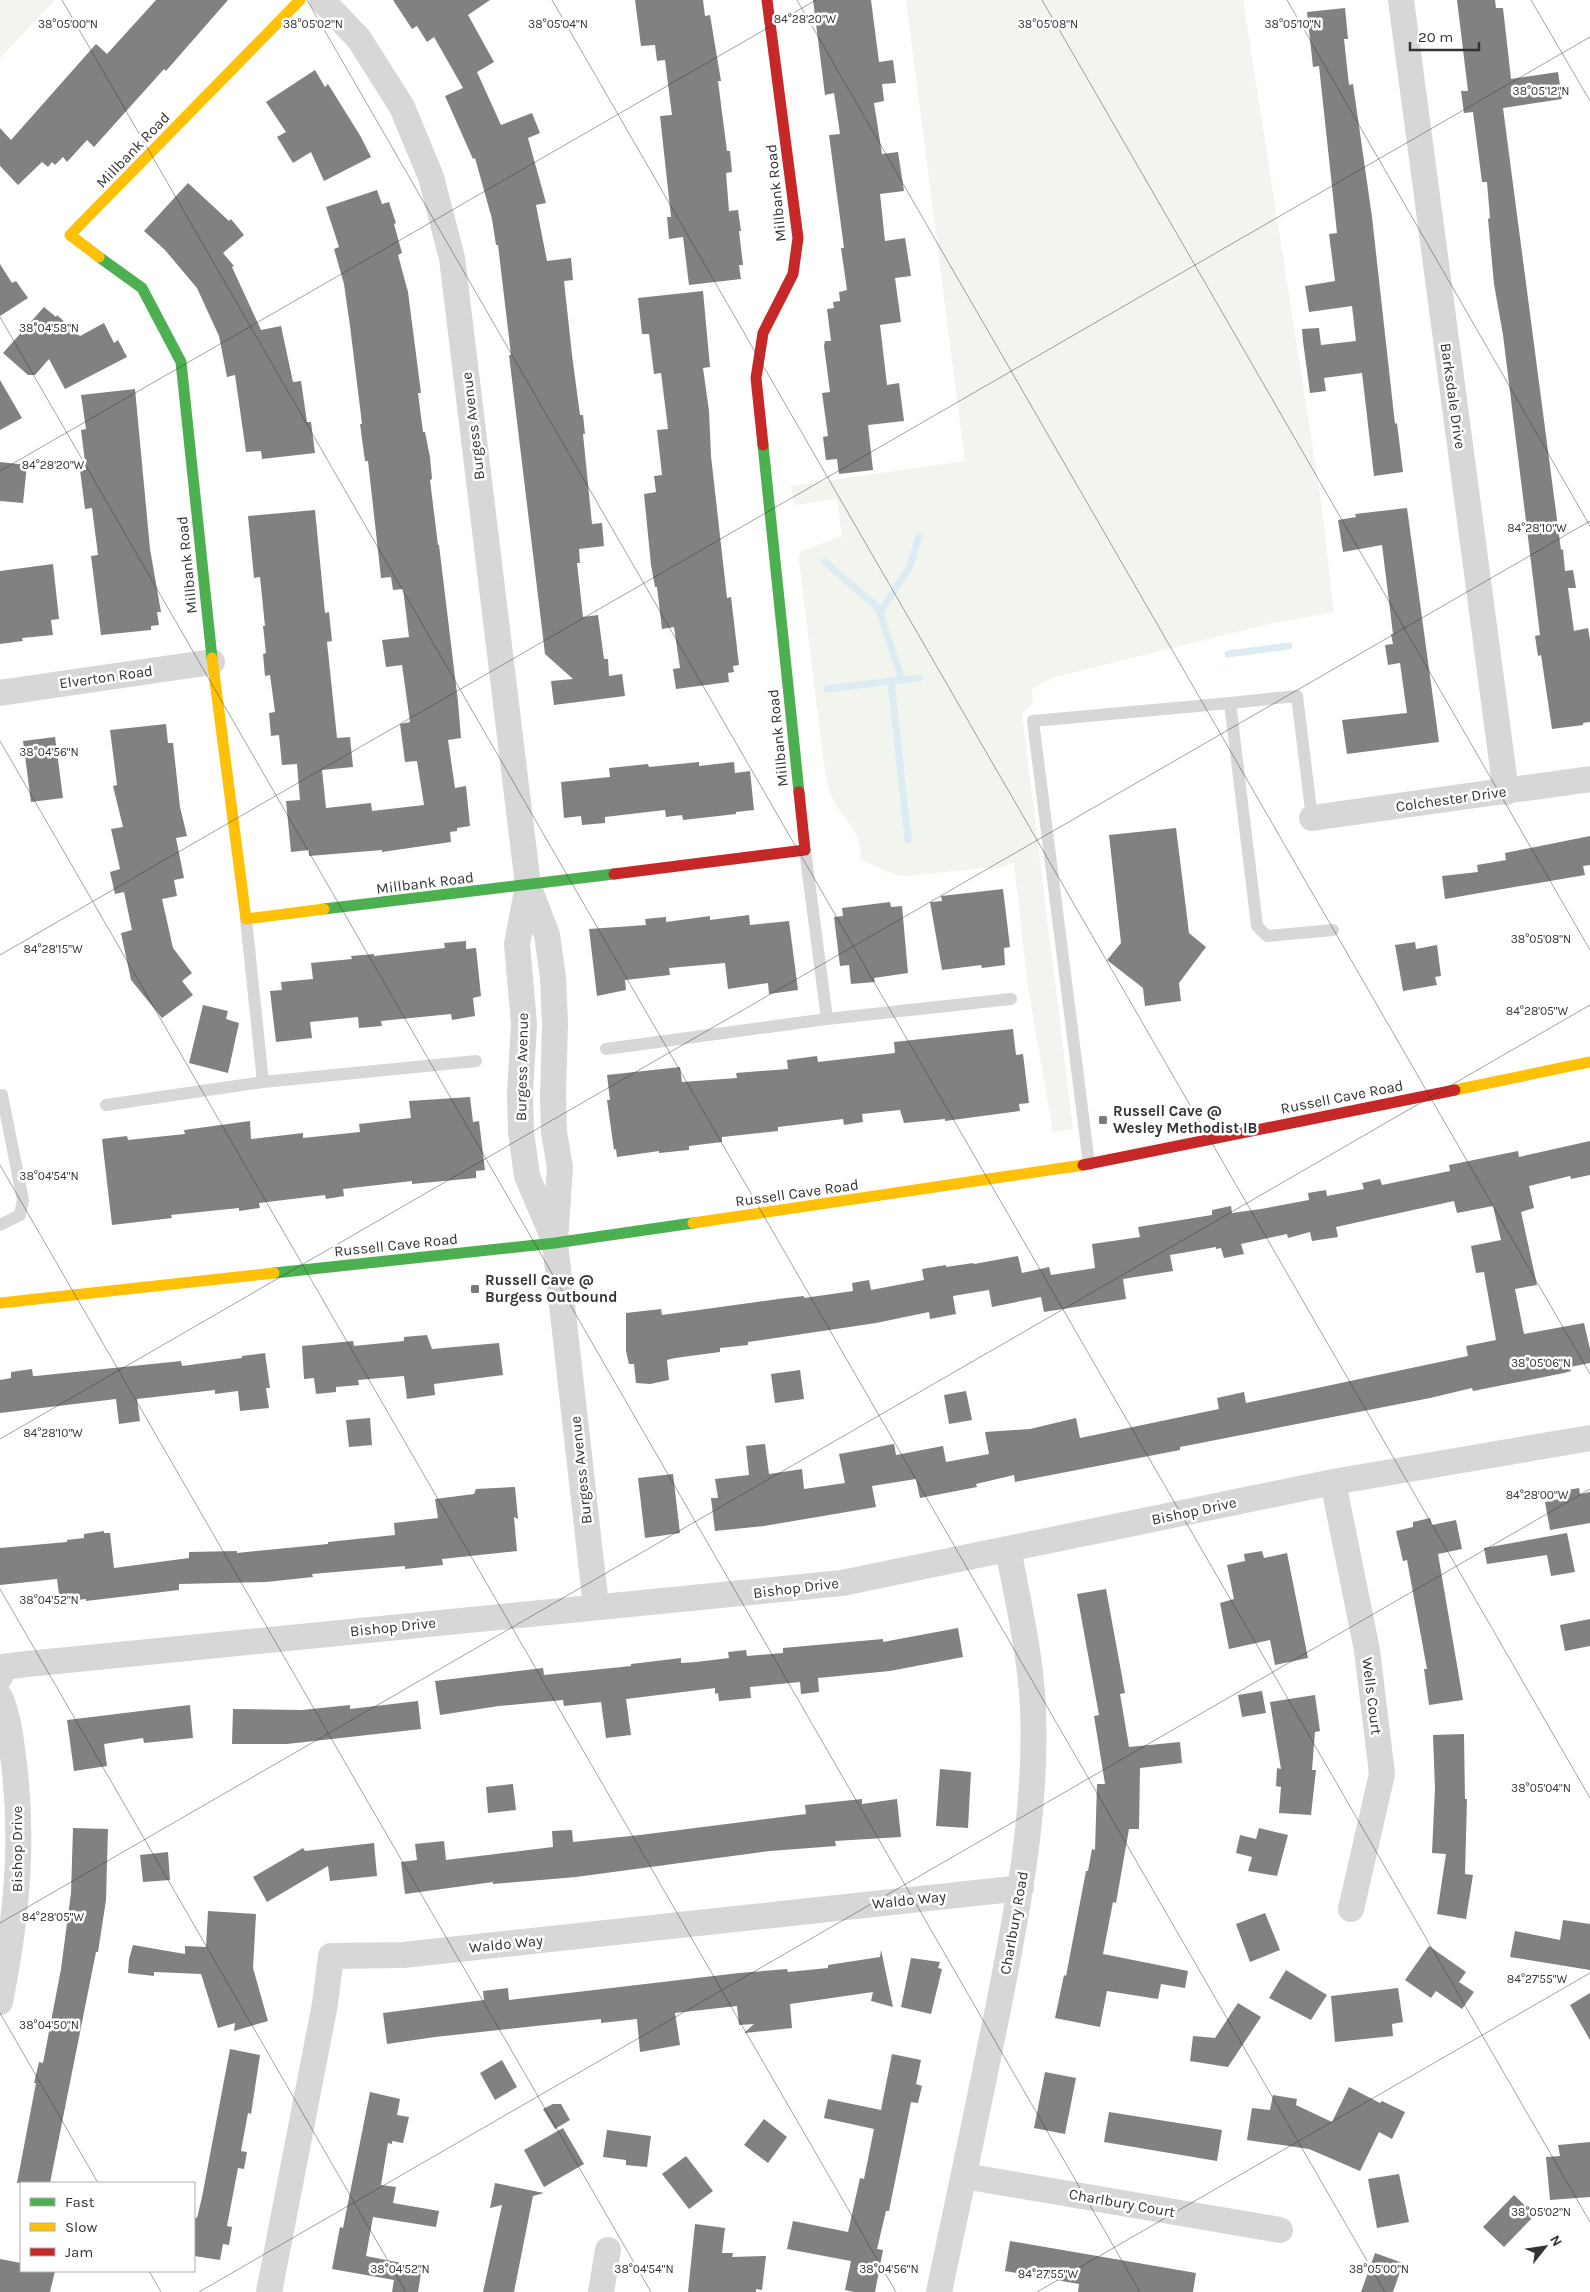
<svg xmlns="http://www.w3.org/2000/svg" width="1590" height="2292" font-family="Karla,sans-serif">
	<rect width="100%" height="100%" fill="#fff"/>
	<path fill="#f1f5ed" d="M0,0H55L0,58Z
		M906,0H1243L1320,494L1334,612L1269,624L1054,677L1032,689L1033,703L1022,713L1073,1129L1053,1132L1027,981L1014,863L992,870V867L907,876L896,875L860,860C865,835 844,820 833,800C828,789 826,777 824,765L799,560L800,552L842,536L837,499L794,505L791,486L965,461Z"/>
	<g fill="none" stroke-linecap="round" stroke-linejoin="round">
		<path stroke="#ddebf3" stroke-width="7" d="M825,562L878,608L902,680
			M880,613L910,566L919,536
			M1228,654L1289,646
			M827,689L891,681
			M908,840L891,681L919,678"/>
	</g>
	<path fill="#818181" d="M156,0H228L166,71L164,69L94,147L87,140L67,162L63,157L55,165L52,162L48,167L42,162L18,185L0,166V128L11,140L96,44L107,54Z
		M393,0H490L468,15L494,62L477,72L501,125L532,113L540,133L528,138L546,203L536,205L547,261L571,258L573,280L564,281L572,355L580,415H583L585,434H583L592,524L602,523L604,546L579,549L580,563H577L583,617L598,615L604,659H608L609,676L622,674L625,696L554,705L551,681L573,679L545,654L509,355H511L498,245H496L492,219L475,158L473,159L445,96L463,88L434,37L427,42L417,26L412,29Z
		M635,0H703L705,16L710,15L721,81H718L727,151H730L732,172L726,173L729,211L738,210L741,231H739L743,265H739L741,279L689,285L683,237L669,239L667,217H671L660,116L672,115L665,60L657,61L655,45L641,46Z
		M813,0H871L879,62L893,60L896,83L882,84L884,101L874,103L882,154L898,152L904,191L880,194L885,241L905,238L911,276L895,278L901,322L880,325L887,385L899,383L904,421L868,425L873,470L839,474L837,459L826,460L823,437L828,436L822,393L830,392L824,346L825,341H831L827,309L834,308L833,302L840,301L839,292L847,290L841,248H844L829,135L840,134L834,93L825,95Z
		M1457,0H1495L1496,8H1503L1511,79L1558,72L1562,99L1503,108L1561,550L1563,549L1565,571L1573,570L1576,588H1568L1574,631L1588,628L1590,640V722L1583,723V725L1552,729L1541,655L1538,656L1535,636L1540,635L1503,335L1494,284L1488,219L1490,218L1487,182H1482L1473,112L1464,113L1461,91H1468Z
		M1345,8L1348,39H1344L1349,85L1353,84L1372,217L1395,424L1397,423L1403,472L1374,476L1362,373L1324,378L1326,391L1310,393L1303,341L1302,329L1319,328L1321,345L1356,341L1352,306L1309,312L1305,286L1335,281L1329,234L1337,233L1319,66L1313,67L1307,12Z
		M315,70L325,87L328,84L361,137L371,157L324,181L311,152L293,163L277,137L286,132L266,102Z
		M188,183L229,221L231,219L244,235L223,253L234,266L232,267L261,330L281,326L293,382L301,381L307,422H311L315,453L262,459L261,451L246,452L235,375L227,377L219,336L197,288L165,250L144,231Z
		M377,190L382,204L389,202L396,223L394,224L402,253L398,255L408,292L421,393H418L423,432H425L430,457L432,479L430,480L438,545H439L458,702L461,738L448,740L455,788L466,786L470,826L457,828V831L450,832L451,842L382,852V850L309,856V850L291,852L286,801L300,800L297,764L282,765L279,735L271,736L269,713L275,712L270,675L265,676L263,654L266,653L263,626H265L260,577L254,578L248,516L315,510L325,613L329,612L332,641L327,642L337,738L350,737L353,767L322,770L326,808L371,803L372,811L424,805L417,761L405,762L400,724L410,722L402,665L386,667L382,640L409,637L403,589L393,590L391,577L381,578L368,461H365L360,424H362L350,326L344,284L334,249L339,247L326,207Z
		M0,264L12,283L16,281L28,298L0,316Z
		M703,291L710,367L703,368L709,411L711,456L727,598L731,597L739,665L733,666L734,672L728,673L729,682L676,689L673,669L680,668L674,627L662,629L657,587H655L651,565L644,494L656,492L654,476L662,475L657,430L668,429L661,373L654,374L649,334H642L638,298Z
		M44,307L56,317L57,315L80,336L104,323L114,343L118,340L127,357L65,389L49,359L35,375H28L3,353Z
		M0,380L22,418L0,430Z
		M135,389L150,549L161,612H157L159,625L151,626V630L101,635L91,556L98,555L92,508L85,509L80,470H86L81,430L86,429L81,395Z
		M0,462L27,465L23,503L0,501Z
		M1407,508L1439,742L1347,754L1342,720L1407,713L1400,663L1388,665L1385,645L1393,644L1391,634H1393L1382,545L1343,552L1338,520L1356,517L1355,514Z
		M53,564L59,619L51,620L53,635L22,638L23,641L0,644V571Z
		M166,724L168,743H173L180,807L187,836L176,838L184,878L174,880L177,896L162,899L173,948L192,973L182,981L193,995L162,1018L131,980L121,933L132,930L124,892L115,894L110,872L120,869L111,829L123,827L113,786L117,785L110,730Z
		M55,737L63,798L31,802L23,741Z
		M699,762V766L734,762L735,773L750,771L754,810L736,812V814L683,820L682,815L666,817L665,810L605,817V823L582,825L581,816L564,818L561,782L610,777L609,768L648,764L649,767Z
		M1176,828L1189,933L1206,947L1179,983L1181,1001L1145,1006L1143,988L1107,960L1121,943L1109,835Z
		M1590,836V865L1583,866L1585,875L1445,899L1442,876L1478,872L1477,865L1506,860L1505,853Z
		M1003,889L1010,947L1004,948L1005,965L982,968L981,965L942,970L930,902L942,901L941,896Z
		M890,902L891,907L902,906L908,973L874,978L875,982L851,984L849,965L840,966L834,917L843,916L842,908Z
		M749,915L750,925L789,921L798,990L769,994L768,983L728,989L725,963L669,968L670,975L625,980L626,990L597,996L589,929L646,925L645,919L666,917V922L710,916V920Z
		M466,941V949L476,948L481,996L473,998L475,1016L452,1020L451,1014L381,1021L382,1026L359,1028L358,1017L310,1022L312,1038L276,1042L270,991L282,990L281,982L313,979L311,963L352,959L351,956L374,954V956L445,948L444,943Z
		M1415,942L1416,949L1437,945L1441,976L1435,977L1437,985L1403,991L1395,945Z
		M203,1005L228,1011L226,1019L239,1023L228,1073L189,1063Z
		M1013,1029L1016,1055L1023,1054L1029,1103L1019,1104L1020,1111L945,1121V1119L904,1123L900,1110L862,1114L863,1122L844,1125L843,1119L778,1127V1131L722,1137V1142L689,1146V1150L659,1153V1151L617,1157L616,1149L614,1150L607,1100H610L607,1075L680,1067L682,1082L737,1078L736,1073L788,1069L787,1060L817,1056L818,1062L895,1053L894,1042Z
		M470,1097L473,1122L479,1121L485,1170L476,1171V1178L412,1184V1181L343,1189L344,1196L326,1199L325,1195L259,1203L260,1208L239,1211V1208L171,1215L172,1218L112,1225L102,1139L127,1136L128,1140L185,1134L184,1130L250,1121L251,1139L303,1133V1138L360,1132L359,1124L411,1118L409,1101Z
		M1590,1141V1175L1571,1179L1570,1176L1529,1186L1534,1208L1521,1212L1537,1285L1515,1289L1524,1334L1584,1323L1590,1349V1363L1570,1367L1571,1371L1564,1373L1473,1391L1472,1388L1430,1398L1180,1447V1450L1015,1482L1014,1475L976,1484L977,1487L920,1498L916,1479L872,1486L876,1507L764,1526L715,1531L711,1498H718L715,1479L749,1475L746,1446L765,1444L769,1474L802,1469L804,1489L845,1483L839,1454L894,1444L896,1455L943,1446L946,1462L989,1454L985,1432L1030,1429L1076,1418L1080,1438L1219,1409L1217,1398L1244,1392L1246,1403L1468,1356L1466,1346L1496,1340L1484,1272L1476,1273L1471,1246L1501,1240L1493,1206L1457,1213L1454,1201L1336,1227L1338,1237L1312,1241L1310,1232L1288,1238L1287,1234L1241,1244L1244,1254L1224,1258L1221,1248L1216,1249V1247L1170,1255L1173,1271L1123,1279L1126,1299L1044,1312L1041,1297L992,1307L989,1290L953,1296L956,1314L930,1319L929,1312L876,1323L748,1342V1345L720,1348V1352L675,1358L667,1360L669,1380L650,1384L636,1383L634,1364H629L626,1351V1313L661,1309L662,1315L786,1298L804,1296V1298L853,1291L852,1283L869,1280L871,1290L924,1280L922,1269L946,1265V1267L973,1263L974,1264L1018,1256L1022,1273L1049,1267L1051,1275L1095,1268L1092,1244L1140,1237L1138,1227L1212,1215V1210L1231,1206L1232,1213L1261,1209L1309,1200L1308,1193L1326,1190L1327,1196L1364,1189L1362,1183L1380,1179L1382,1185L1450,1171L1449,1165L1518,1151L1519,1157Z
		M427,1335L432,1349L499,1343L503,1375L434,1384L435,1395L407,1399L404,1376L358,1380L359,1385L336,1387V1392L316,1394L314,1378L304,1379L302,1346L353,1341L354,1346L404,1341V1337Z
		M265,1353L270,1388H266L269,1408L240,1411L238,1391L215,1394V1390L137,1399L140,1421L119,1424L116,1399L0,1413V1380L11,1378V1372L32,1369L33,1376H36L181,1361L182,1366L242,1358V1356Z
		M800,1370L804,1399L775,1403L771,1374Z
		M966,1391L972,1420L949,1424L944,1395Z
		M370,1418L372,1445L349,1447L346,1420Z
		M673,1474L680,1533L645,1538L638,1478Z
		M515,1487L518,1519L514,1517L517,1551L442,1559L443,1565L405,1569V1566L312,1574L313,1577L266,1582L179,1584V1590L86,1601V1599L60,1602L57,1579L0,1585V1548L67,1542V1540L84,1538V1534L104,1531V1533H110L114,1568L189,1558V1552L237,1551V1553L328,1544V1542L395,1535L394,1523L438,1518L435,1499L474,1494L476,1489Z
		M1579,1488L1580,1494L1590,1492V1523L1550,1530L1545,1502L1563,1498L1561,1491Z
		M1430,1518L1432,1525L1456,1520L1462,1549L1438,1554L1463,1700L1429,1705L1424,1669H1427L1407,1560L1403,1561L1396,1531L1413,1527V1522Z
		M1567,1533L1575,1572L1551,1576L1547,1555L1487,1564L1484,1548Z
		M1262,1551L1264,1558L1287,1553L1308,1658L1275,1665L1270,1640L1229,1649L1220,1603L1234,1599L1227,1565L1245,1561L1244,1554Z
		M1106,1589L1125,1693L1120,1694L1129,1747L1180,1742L1182,1763L1140,1768L1139,1829H1129L1116,1903L1113,1902L1103,1954L1188,1971L1185,1988L1161,1984L1158,1999L1107,1991L1100,2027L1055,2018L1064,1975L1066,1976L1086,1871H1088L1092,1849L1095,1850L1097,1784H1105L1094,1716L1099,1715L1077,1594Z
		M1590,1619V1646L1565,1651L1560,1625Z
		M958,1628L963,1657L890,1671L818,1678L819,1692L801,1694L800,1682L750,1687L751,1698L719,1701L718,1693L715,1694V1688L626,1699L631,1735L606,1738L601,1702L564,1706L563,1700L499,1706L440,1715L435,1681L543,1668L544,1675L631,1666V1664L681,1658V1663L696,1662L729,1658L728,1652L746,1650L747,1656L783,1653V1648L883,1639V1642Z
		M1262,1691L1266,1713L1242,1717L1238,1695Z
		M1315,1695L1320,1731L1315,1732L1312,1770H1316L1311,1815L1279,1813L1281,1787L1276,1786L1277,1768L1281,1769L1270,1702Z
		M418,1701L421,1729L287,1744H232L233,1709L302,1710L350,1705V1709Z
		M190,1705L193,1738L144,1743L143,1738L104,1744L107,1766L74,1771L67,1720Z
		M1464,1734L1465,1799H1467L1465,1874L1473,1875L1466,1919L1437,1914L1446,1854L1432,1853L1435,1788L1433,1735Z
		M940,1769L971,1772L968,1828L936,1826Z
		M513,1784L516,1810L488,1813L486,1787Z
		M862,1799V1804L897,1799L901,1837L835,1841L836,1846L770,1851L576,1877L493,1884V1882L405,1894L401,1862L417,1860L415,1844L444,1841L446,1860L553,1847L552,1831L572,1830L573,1842L640,1835L806,1814L805,1805Z
		M73,1828L108,1829L106,1900L98,1952H96L50,2183H17L36,2083H34L39,2062L43,2063L61,1969L71,1893Z
		M1259,1828L1288,1835L1277,1876L1248,1871L1252,1857L1236,1853L1240,1835L1256,1839Z
		M374,1843L377,1876L330,1881L328,1866L267,1902L253,1877L303,1848L305,1851Z
		M168,1852L170,1880L143,1882L140,1855Z
		M208,1911L256,1914L253,1968L268,2021L234,2031L235,2023L218,2028L201,1974L154,1972V1976L128,1973L129,1959L133,1945L185,1954V1946L206,1947Z
		M1265,1913L1280,1950L1250,1962L1236,1924Z
		M1563,1920L1590,1924V1970L1510,1957L1515,1931L1560,1940Z
		M1429,1946L1466,1972L1459,1982L1474,1992L1462,2009L1436,1991L1431,1998L1405,1980Z
		M881,1950L893,2007L871,2001L873,1992L790,2004L792,2028L744,2033L754,2024L739,2025L737,2006L675,2013L680,2045L640,2052L637,2019L601,2023V2019L435,2037L387,2044L383,2013L484,2000L483,1991L508,1988L509,2000L739,1973L787,1969L788,1972L828,1968V1965L880,1957Z
		M911,1958L940,1962L938,1968L942,1969L931,2014L901,2007Z
		M1286,1970L1327,1995L1311,2020L1269,1998Z
		M1398,1988L1403,2022L1392,2024L1393,2036L1335,2042L1331,1996Z
		M1590,1993V2040L1570,2005Z
		M1238,2003L1261,2017L1228,2067L1190,2061L1193,2036L1215,2038Z
		M230,2049L260,2055L251,2114L248,2113L241,2151L247,2152L244,2169L238,2168L227,2226L232,2227L229,2245L223,2244L220,2260L194,2256V2217L197,2218L202,2197Z
		M892,2054L921,2060L916,2084L922,2086L918,2103L911,2102L889,2211H886L877,2249L883,2250L875,2292H854L845,2290L851,2261L787,2249L793,2221L848,2232L860,2178L864,2179L874,2129L824,2118L828,2099L881,2110Z
		M502,2060L517,2087L495,2100L480,2073Z
		M1045,2072L1076,2078L1065,2134L1034,2128Z
		M1349,2087L1380,2103L1382,2101L1405,2112L1392,2139L1379,2132L1360,2171L1309,2149L1247,2140L1252,2108L1270,2110L1273,2095L1297,2099L1296,2105L1332,2122Z
		M370,2092L400,2099L397,2115L409,2117L403,2143L392,2141V2144L388,2143L381,2185L396,2187L393,2203L439,2211L436,2227L373,2217L366,2256L422,2267L418,2292H392L394,2280L332,2269L340,2227L343,2228Z
		M553,2104H561L570,2120L555,2129L543,2109Z
		M1109,2112L1222,2130L1217,2161L1104,2142Z
		M764,2119L787,2137L768,2163L744,2145Z
		M563,2128L584,2164L544,2187L524,2150Z
		M607,2130L651,2136L647,2167L626,2165V2160L603,2157Z
		M1590,2142V2197L1550,2200L1546,2157L1560,2156L1558,2145Z
		M686,2156L713,2191L689,2209L662,2174Z
		M1399,2174L1409,2222L1377,2228L1368,2179Z
		M495,2183L544,2193L533,2196L514,2292H483L502,2205L490,2208Z
		M1514,2195L1535,2215L1504,2247L1483,2227Z
		M695,2224L725,2228L722,2253H733L732,2257L766,2256L762,2290L756,2289V2292H688Z
		M1010,2241L1196,2273L1193,2292H1078L1079,2284L1005,2271Z
		M1375,2253L1403,2263L1393,2292H1361Z
		M0,2259L21,2263V2271H55L50,2292H0Z"/>
	<g fill="none" stroke-linecap="round" stroke-linejoin="round">
		<path stroke="#d7d7d7" stroke-width="12" d="M1230,703L1297,696L1312,818
			M805,850L827,1019L1011,999
			M606,1049L827,1019
			M263,1082L476,1061
			M0,1095H2L23,1200L20,1215L0,1225
			M106,1105L263,1082L246,919
			M1089,1164L1033,721L1230,703L1257,926L1267,936L1333,930"/>
		<path stroke="#d7d7d7" stroke-width="26" d="M322,0L359,39L402,107L431,177L452,258L528,885L547,935L553,977L555,1024L553,1097L554,1132L560,1168L555,1243L596,1606
			M1401,0L1506,792
			M0,693L212,662
			M1312,818L1590,779
			M528,886L517,944L524,1024L520,1093L521,1132L527,1176L553,1237
			M1333,1482L1367,1650L1382,1774L1351,1909
			M0,1677L3,1667L27,1664L842,1583L1333,1482L1590,1438
			M0,1697C9,1718 11,1741 14,1764C24,1846 16,1921 0,2002
			M964,2176L1280,2230
			M269,2292L325,2004L331,1956L403,1955L1021,1888
			M601,2292L608,2250
			M939,2292C959,2199 978,2107 997,2014C1017,1913 1037,1813 1033,1710C1031,1656 1018,1602 1008,1549"/>
		<path stroke="#4caf50" stroke-width="11" d="M99,257L142,288L181,362L212,658
			M763,445L799,792
			M324,909L614,874
			M274,1273L555,1243L693,1223"/>
		<path stroke="#ffc107" stroke-width="11" d="M99,257L70,235L300,0
			M212,658L246,919L324,909
			M1455,1090L1590,1062
			M693,1223L1083,1165
			M0,1303L274,1273"/>
		<path stroke="#c62828" stroke-width="11" d="M763,445L756,378L763,333L793,274L798,238L767,0
			M614,874L805,850L799,792
			M1083,1165L1455,1090"/>
	</g>
	<path fill="none" stroke="#333" stroke-width="1" stroke-opacity="0.45" d="M62,0L1385,2292M307,0L1590,2222M552,0L1590,1798M797,0L1590,1374M1042,0L1590,950M1287,0L1590,526M1531,0L1590,101M0,317L1140,2292M0,471L816,0M0,741L896,2292M0,955L1590,37M0,1165L651,2292M0,1439L1590,521M0,1589L406,2292M0,1923L1590,1005M0,2013L98,2183M149,2271L161,2292M199,2292L1590,1489M1037,2292L1590,1973"/>
	<g fill="#7a7a7a" stroke="#fff" stroke-width="2">
		<rect x="1098" y="1115" width="10" height="10" rx="2.5"/>
		<rect x="470" y="1284" width="10" height="10" rx="2.5"/>
	</g>
	<g text-anchor="middle" stroke-width="5" stroke-linejoin="round" paint-order="stroke">
		<g font-size="15" fill="#333" stroke="#fff">
			<text transform="translate(133 150) rotate(-46)" y="5">Millbank Road</text>
			<text transform="translate(776 193) rotate(-96)" y="5">Millbank Road</text>
			<text transform="translate(1453 396) rotate(82)" y="5">Barksdale Drive</text>
			<text transform="translate(473 426) rotate(-97)" y="5">Burgess Avenue</text>
			<text transform="translate(187 565) rotate(-96)" y="5">Millbank Road</text>
			<text transform="translate(106 677) rotate(-8)" y="5">Elverton Road</text>
			<text transform="translate(778 738) rotate(-96)" y="5">Millbank Road</text>
			<text transform="translate(1451 799) rotate(-8)" y="5">Colchester Drive</text>
			<text transform="translate(425 883) rotate(-7)" y="5">Millbank Road</text>
			<text transform="translate(522 1067) rotate(-89)" y="5">Burgess Avenue</text>
			<text transform="translate(1342 1097) rotate(-11)" y="5">Russell Cave Road</text>
			<text transform="translate(797 1193) rotate(-8)" y="5">Russell Cave Road</text>
			<text transform="translate(396 1245) rotate(-6)" y="5">Russell Cave Road</text>
			<text transform="translate(581 1470) rotate(-96)" y="5">Burgess Avenue</text>
			<text transform="translate(1194 1511) rotate(-12)" y="5">Bishop Drive</text>
			<text transform="translate(796 1588) rotate(-7)" y="5">Bishop Drive</text>
			<text transform="translate(393 1627) rotate(-6)" y="5">Bishop Drive</text>
			<text transform="translate(1372 1696) rotate(83)" y="5">Wells Court</text>
			<text transform="translate(17 1849) rotate(-90)" y="5">Bishop Drive</text>
			<text transform="translate(909 1900) rotate(-6)" y="5">Waldo Way</text>
			<text transform="translate(1014 1923) rotate(-80)" y="5">Charlbury Road</text>
			<text transform="translate(506 1944) rotate(-6)" y="5">Waldo Way</text>
			<text transform="translate(1122 2203) rotate(10)" y="5">Charlbury Court</text>
		</g>
		<g font-size="15" font-weight="bold" fill="#333" stroke="#fff" text-anchor="start">
			<text x="1113" y="1116">Russell Cave @<tspan x="1113" dy="17">Wesley Methodist IB</tspan></text>
			<text x="485" y="1285">Russell Cave @<tspan x="485" dy="17">Burgess Outbound</tspan></text>
		</g>
	</g>
	<g font-size="12" text-anchor="middle" fill="#333" stroke="#fff" stroke-width="5" stroke-linejoin="round" paint-order="stroke">
		<text x="805" y="23">84°28'20"W</text>
		<text x="313" y="28">38°05'02"N</text>
		<text x="558" y="28">38°05'04"N</text>
		<text x="1048" y="28">38°05'08"N</text>
		<text x="1293" y="28">38°05'10"N</text>
		<text x="68" y="28">38°05'00"N</text>
		<text x="1541" y="95">38°05'12"N</text>
		<text x="49" y="332">38°04'58"N</text>
		<text x="53" y="469">84°28'20"W</text>
		<text x="1537" y="532">84°28'10"W</text>
		<text x="49" y="756">38°04'56"N</text>
		<text x="1541" y="943">38°05'08"N</text>
		<text x="53" y="953">84°28'15"W</text>
		<text x="1537" y="1015">84°28'05"W</text>
		<text x="49" y="1180">38°04'54"N</text>
		<text x="1541" y="1367">38°05'06"N</text>
		<text x="53" y="1437">84°28'10"W</text>
		<text x="1537" y="1499">84°28'00"W</text>
		<text x="49" y="1604">38°04'52"N</text>
		<text x="1541" y="1792">38°05'04"N</text>
		<text x="53" y="1921">84°28'05"W</text>
		<text x="1537" y="1983">84°27'55"W</text>
		<text x="49" y="2029">38°04'50"N</text>
		<text x="1541" y="2216">38°05'02"N</text>
		<text x="400" y="2273">38°04'52"N</text>
		<text x="644" y="2273">38°04'54"N</text>
		<text x="889" y="2273">38°04'56"N</text>
		<text x="1379" y="2273">38°05'00"N</text>
		<text x="1048" y="2278">84°27'55"W</text>
	</g>
	<rect x="20" y="2182" width="175" height="90" fill="#ffffff" stroke="#adadad"/>
	<rect x="30" y="2198" width="25" height="8" fill="#4caf50" stroke="#adadad"/>
	<text x="65" y="2207" font-size="15" fill="#333333">Fast</text>
	<rect x="30" y="2223" width="25" height="8" fill="#ffc107" stroke="#adadad"/>
	<text x="65" y="2232" font-size="15" fill="#333333">Slow</text>
	<rect x="30" y="2248" width="25" height="8" fill="#c62828" stroke="#adadad"/>
	<text x="65" y="2257" font-size="15" fill="#333333">Jam</text>
	<g transform="translate(1545 2247) rotate(60)" stroke="#ffffff" stroke-width="4" paint-order="stroke">
	<path d="M0-4L9 19L0 12L-9 19Z" fill="#333333"/>
	<text y="-8" font-size="14" font-weight="bold" text-anchor="middle" fill="#333333">N</text>
	</g>
	<path d="M1410 42v8h69v-8" fill="none" stroke="#333333" stroke-width="2.5"/>
	<text x="1418" y="42" font-size="15" fill="#333333" stroke="#ffffff" stroke-width="4" paint-order="stroke">20 m</text>
</svg>
